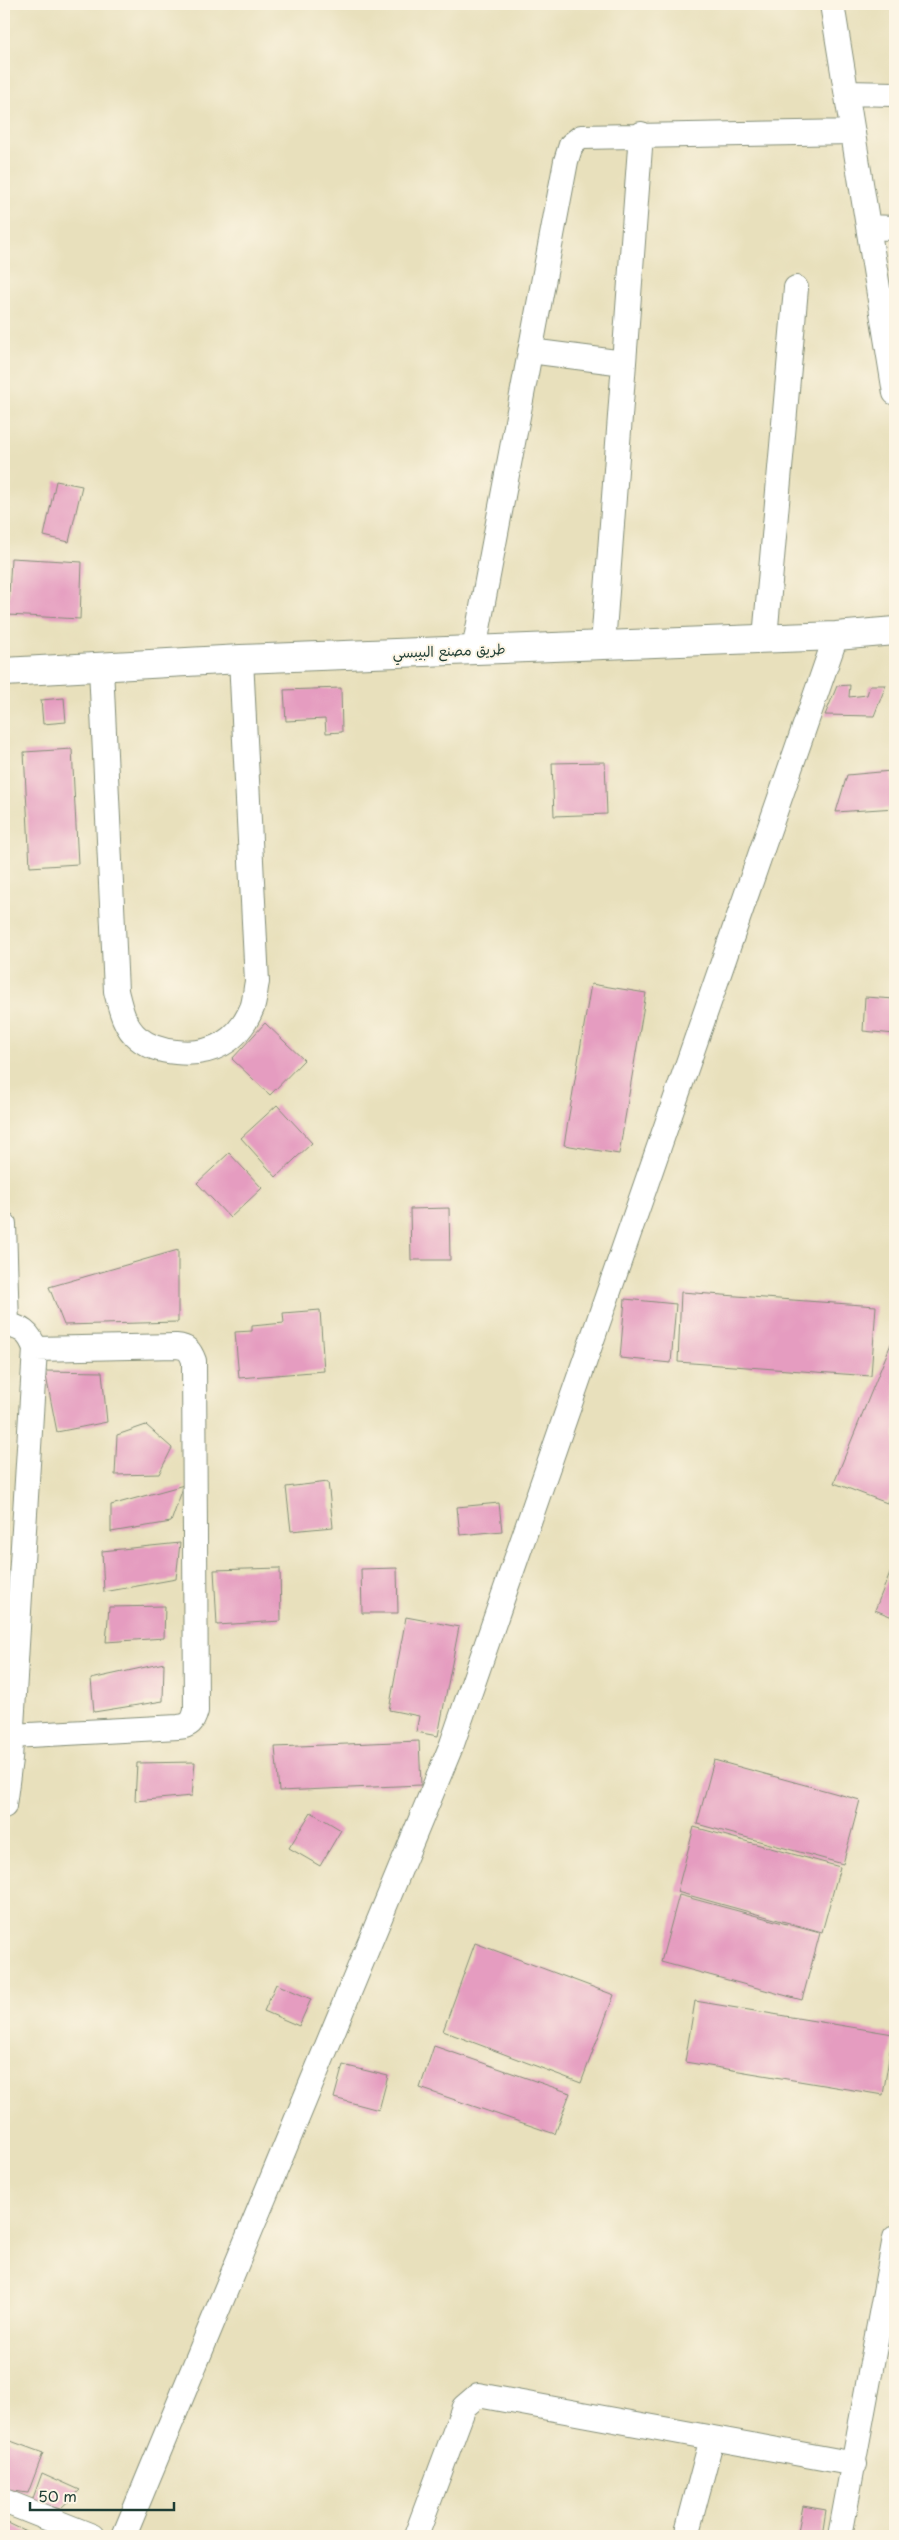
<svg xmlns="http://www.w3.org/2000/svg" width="899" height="2540" font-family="'Playpen Sans','Playpen Sans Arabic',sans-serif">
	<rect width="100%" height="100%" fill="#fcf5e5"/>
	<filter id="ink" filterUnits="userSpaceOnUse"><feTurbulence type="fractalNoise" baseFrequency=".02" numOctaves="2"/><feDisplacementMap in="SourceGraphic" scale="10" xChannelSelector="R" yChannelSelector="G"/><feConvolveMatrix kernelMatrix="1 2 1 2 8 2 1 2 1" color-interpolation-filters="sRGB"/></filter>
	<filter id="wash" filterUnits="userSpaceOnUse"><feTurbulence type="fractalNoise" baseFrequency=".0096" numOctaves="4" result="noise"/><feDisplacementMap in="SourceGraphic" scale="20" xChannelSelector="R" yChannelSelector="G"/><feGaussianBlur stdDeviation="1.12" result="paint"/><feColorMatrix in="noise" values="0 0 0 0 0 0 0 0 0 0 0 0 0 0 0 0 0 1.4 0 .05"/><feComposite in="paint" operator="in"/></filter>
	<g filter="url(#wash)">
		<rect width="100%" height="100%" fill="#e8e0bc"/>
		<g id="blocks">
			<path fill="#e59cc0" d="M56,481L82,486L69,542L44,536Z
				M11,558L82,562L80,619L8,615Z
				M850,685L849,697L867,695L870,685H886L874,716L825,715L837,686Z
				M341,688L342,732L326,733L325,719L286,721L284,690Z
				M64,698L66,722L43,724L41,700Z
				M72,749L78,864L30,867L24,752Z
				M605,762L607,814L554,816L552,763Z
				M891,771L895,808L836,812L847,775Z
				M591,984L646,993L619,1154L564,1145Z
				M865,997L895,999V1034L863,1031Z
				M265,1023L304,1060L270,1095L232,1059Z
				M277,1105L312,1143L276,1177L241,1138Z
				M229,1153L262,1188L230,1218L197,1183Z
				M449,1208L450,1260H411L410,1209Z
				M178,1250V1322L64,1325L49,1287Z
				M681,1292L876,1306L871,1376L678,1362Z
				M625,1299L676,1304L671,1363L620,1358Z
				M320,1310L324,1371L239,1378L235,1332L252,1331V1326L284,1323L283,1313Z
				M895,1334V1483L887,1503L834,1483Z
				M45,1371L102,1372L107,1422L57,1432Z
				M146,1425L172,1448L159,1474L115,1475L117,1435Z
				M328,1482L333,1527L291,1531L286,1487Z
				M184,1485L171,1522L111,1532V1505Z
				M499,1503L502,1531L460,1535L457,1507Z
				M180,1543L176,1579L104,1592L102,1551Z
				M895,1560V1618L875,1610Z
				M280,1568L281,1621L217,1625L214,1570Z
				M397,1568L398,1613H362L361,1569Z
				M165,1606L164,1638L106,1642L109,1607Z
				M406,1617L459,1627L438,1736L416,1732L419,1716L389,1710Z
				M164,1663L163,1701L94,1712L91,1679Z
				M419,1741L421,1785L279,1791L275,1747Z
				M714,1760L860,1800L843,1864L697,1824Z
				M195,1762L192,1796L135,1801L137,1763Z
				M311,1812L341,1830L320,1866L289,1848Z
				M694,1827L840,1867L822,1932L677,1892Z
				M679,1895L820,1933L802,2000L661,1962Z
				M475,1943L614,1995L581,2083L443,2031Z
				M276,1984L311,1999L299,2026L264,2011Z
				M695,2001L893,2034L883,2095L685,2062Z
				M434,2046L570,2093L555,2134L420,2088Z
				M343,2065L388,2076L379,2110L334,2098Z
				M8,2440L43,2453L28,2493L4,2490V2454Z
				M42,2473L80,2490L60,2509L32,2501Z
				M803,2506L826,2510L822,2536H797Z
				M4,2521L35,2536H4Z"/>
		</g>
	</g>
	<g filter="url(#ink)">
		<use href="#blocks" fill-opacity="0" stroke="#848e78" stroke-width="1"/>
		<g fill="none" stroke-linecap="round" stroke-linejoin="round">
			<defs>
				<path id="minor" d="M832,4L895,393
					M847,93L895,94
					M868,227L895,228
					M530,351L624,363
					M765,638L796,288
					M603,645L641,134
					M474,650L566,161L571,145L581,137L853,132
					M101,668L116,991C120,1007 124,1027 138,1038C149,1047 163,1051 176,1052C211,1056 238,1042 252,1008C255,1001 255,990 257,982L241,659
					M4,1224L7,1325
					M4,1325C21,1326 30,1333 35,1349L10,1759L4,1806
					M11,1736L178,1727C190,1726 193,1722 196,1711L194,1361C190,1350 187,1347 176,1346L35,1349
					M4,2501L92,2536
					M124,2536L452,1744L836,636
					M416,2536L464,2407L478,2395L855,2464
					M686,2536L712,2438
					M840,2536L895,2238"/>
				<path id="major" d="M4,672L241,659L836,636L895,631"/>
			</defs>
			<use href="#minor" stroke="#848e78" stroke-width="26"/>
			<use href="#major" stroke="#848e78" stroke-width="30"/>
			<use href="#minor" stroke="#fff" stroke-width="24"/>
			<use href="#major" stroke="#fff" stroke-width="28"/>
		</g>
	</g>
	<g text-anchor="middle" stroke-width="4" stroke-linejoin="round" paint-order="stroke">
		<g font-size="14" fill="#1f3d34" stroke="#fcf5e5">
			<text transform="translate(449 651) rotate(-2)" y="5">طريق مصنع البيبسي</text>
		</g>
	</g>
	<rect width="899" height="2540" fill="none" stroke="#fcf5e5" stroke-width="20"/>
	<path d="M30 2502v8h144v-8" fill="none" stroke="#1f3d34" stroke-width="2.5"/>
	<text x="38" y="2502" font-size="15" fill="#1f3d34" stroke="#fcf5e5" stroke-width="4" paint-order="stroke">50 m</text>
</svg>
